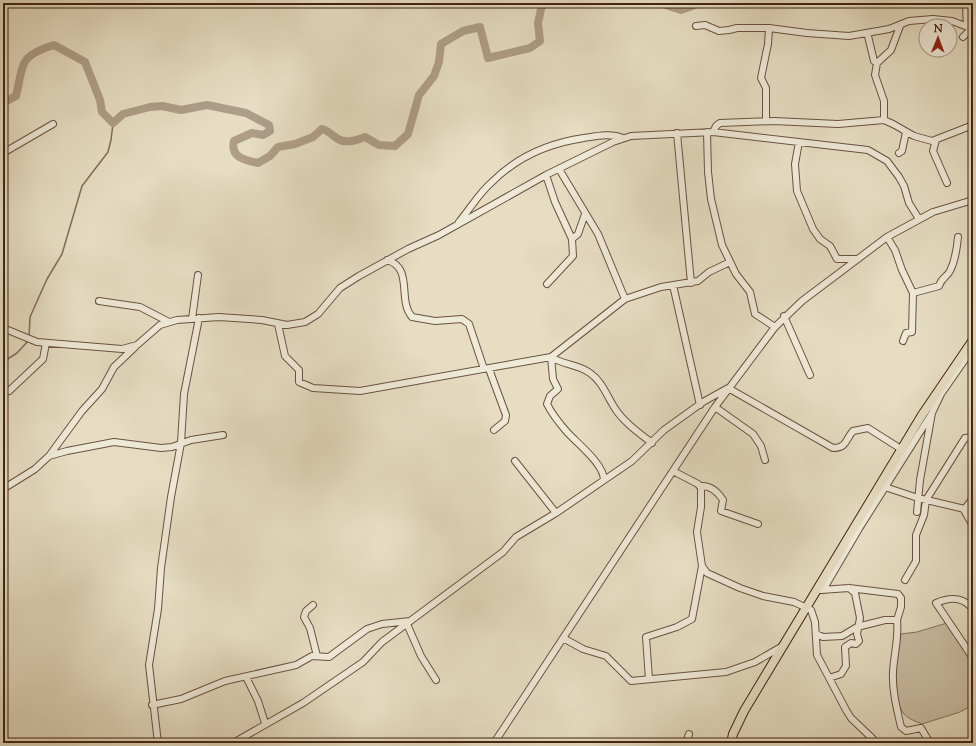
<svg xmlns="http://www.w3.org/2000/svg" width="976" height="746" font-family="'Sorts Mill Goudy',serif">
	<rect width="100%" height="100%" fill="#e6ddc3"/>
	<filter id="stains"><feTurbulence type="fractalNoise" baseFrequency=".005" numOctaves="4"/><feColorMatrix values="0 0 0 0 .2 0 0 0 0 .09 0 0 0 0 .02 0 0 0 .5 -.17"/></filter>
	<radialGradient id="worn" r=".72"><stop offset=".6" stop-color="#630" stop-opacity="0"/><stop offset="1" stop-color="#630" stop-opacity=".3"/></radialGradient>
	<path fill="#cabea5" stroke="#86715c" d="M947,623L973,661V705L960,712L922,724C917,722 907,718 904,714C889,694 897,656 901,634L917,632Z"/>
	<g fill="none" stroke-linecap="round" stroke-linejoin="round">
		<path stroke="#826d5a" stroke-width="1.5" d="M29,337L30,317L47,279L62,254L82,186L108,152L111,140L113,123
			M3,362L17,353L28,341"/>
		<path stroke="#ae9e88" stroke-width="8" d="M659,3L681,10L700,3
			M3,103L16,96C24,62 19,56 54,45L85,62L100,100L102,112L113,123L123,114L150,107L162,106L181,110L207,105L246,113L269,125L270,131L263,135L252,133L234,141C230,157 244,160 258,163L270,156L278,147L295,144L313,137L322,129C329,131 332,135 338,139C346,144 357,140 365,137L379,145L395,146L408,134L419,95L434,76L439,62L441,44L463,31L480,27L488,58L530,48L540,41L538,23L542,5L554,3"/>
		<defs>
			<path id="minor" d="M966,3C967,14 964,25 973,33
				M696,26L705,25L719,31L729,30L737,28H769
				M866,34L868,36L874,61L877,63L891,50L900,26
				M963,37L970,30
				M877,63L875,75L884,101V120
				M766,121V88L761,78L768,44L769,28L807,33L849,36L889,29L909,21L933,19L952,21L968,27
				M707,132L708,172L711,199L722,245L736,274L750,292L755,314L775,327
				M713,132L716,126L720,123L774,121L838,124L884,120L893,124L914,136L932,141L973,125
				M677,133L691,283
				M936,140L933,151L947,183
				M799,142L795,164L797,191L813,229L820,239L830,246L837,259H858
				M3,153L53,124
				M899,153L902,151L906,132
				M546,175L555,202L572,239
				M459,222C470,209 479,193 492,182C517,157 549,143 584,138C597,136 611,133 623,138
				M887,237L895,250L902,270L913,293L912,332L906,333L903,341
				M387,260C414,268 397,300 412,317L435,321L462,319L469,324L484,369
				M547,284L573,256L572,239L578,234L585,214
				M673,285L700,405
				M913,293L939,286C942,277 947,277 950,271C955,261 957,248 958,237
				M625,299L661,287L698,281L709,272L730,262
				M99,301L140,307L169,322
				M784,316L810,375
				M192,319L198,275
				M278,324L285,356L299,370V382L313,388L360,391L551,357L625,299L598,234L559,169
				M3,328L37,342L122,349L137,345L160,325L177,320L219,317L262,320L287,325L305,322L318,314L340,288L359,276L408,249L439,235L546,175L613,142L631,136L713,132L868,150L887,161L899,177L904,186L909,203L919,219
				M551,357L553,379L558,389L550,396L547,404C552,414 560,424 567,432C577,443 604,464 604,480
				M551,357C563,365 578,364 590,373C603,382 607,397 616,410C625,423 639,433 652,443
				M489,369L506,415L505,421L494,430
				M9,391L43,359L46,343
				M715,407L753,434L761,446L765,460
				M49,456L67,451L114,442L161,448L172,447L191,440L223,435
				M515,461L556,513
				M700,486C711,485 718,492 723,500L721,511L758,524
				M882,486L918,498L973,511
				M3,489L35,469L49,456L82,411L102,389L114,367L135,347
				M973,498L964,510L973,526
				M917,512L920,480L932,413L941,394L973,348
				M702,566L707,573L740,588L763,596L794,602L811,610L815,622L817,655L846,710L851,718L873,739L875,743
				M905,580L916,561V535L924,515L926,500L965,438L973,437
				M823,590L860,527L932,413
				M313,605L306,611L304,617L310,628L317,656
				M973,605L970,606C960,596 948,598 936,603L973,658
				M897,620C899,637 894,654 893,672C892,691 897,709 901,727L906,731L921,728L930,743
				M407,624L421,656L436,680
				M816,634L823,637L842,636L857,627L885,620H897L901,607V598L898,594L849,588L821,590
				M563,638L583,649L606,656L631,681L726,672L755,662L781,647
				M246,677L258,701L265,723
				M829,678L841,674L846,666L845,647L851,643L856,644L859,641L857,634L860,618L855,593L849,588
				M649,679L646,637L677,627L692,619L702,566L697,532L701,507V488L698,484L673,471
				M152,705L181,699L225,681L296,665L312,656L329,657L367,629L382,624L410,621
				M158,743L149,665L158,609L161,568L171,497L181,443L184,394L199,318
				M233,743L303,703L363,662L382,642L503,552L516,537L556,513L632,461L664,430L703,402L728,388L833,448C847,448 845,440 853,431L868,428L901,449
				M494,743L715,407L775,327L802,301L887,237L933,212L973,200
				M686,743L689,734"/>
			<path id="major" d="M731,743L733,734L744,711L922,415L973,340"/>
		</defs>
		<use href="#minor" stroke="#6a5240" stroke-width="8"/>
		<use href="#major" stroke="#412414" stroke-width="10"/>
		<use href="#minor" stroke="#efe9d8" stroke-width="6"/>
		<use href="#major" stroke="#e6ddc3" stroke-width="8"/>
	</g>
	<rect width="976" height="746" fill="none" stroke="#e6ddc3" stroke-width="16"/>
	<rect x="4" y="4" width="968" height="738" fill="none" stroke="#412414" stroke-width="2"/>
	<rect x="8" y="8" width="960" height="730" fill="none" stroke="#412414"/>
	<g transform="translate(938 38) rotate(1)"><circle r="19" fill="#efe9d8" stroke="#a99a8a"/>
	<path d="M0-3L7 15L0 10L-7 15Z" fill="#8f2418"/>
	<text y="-6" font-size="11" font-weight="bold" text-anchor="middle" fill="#412414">N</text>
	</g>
	<rect width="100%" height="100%" filter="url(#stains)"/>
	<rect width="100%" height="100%" fill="url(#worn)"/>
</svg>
